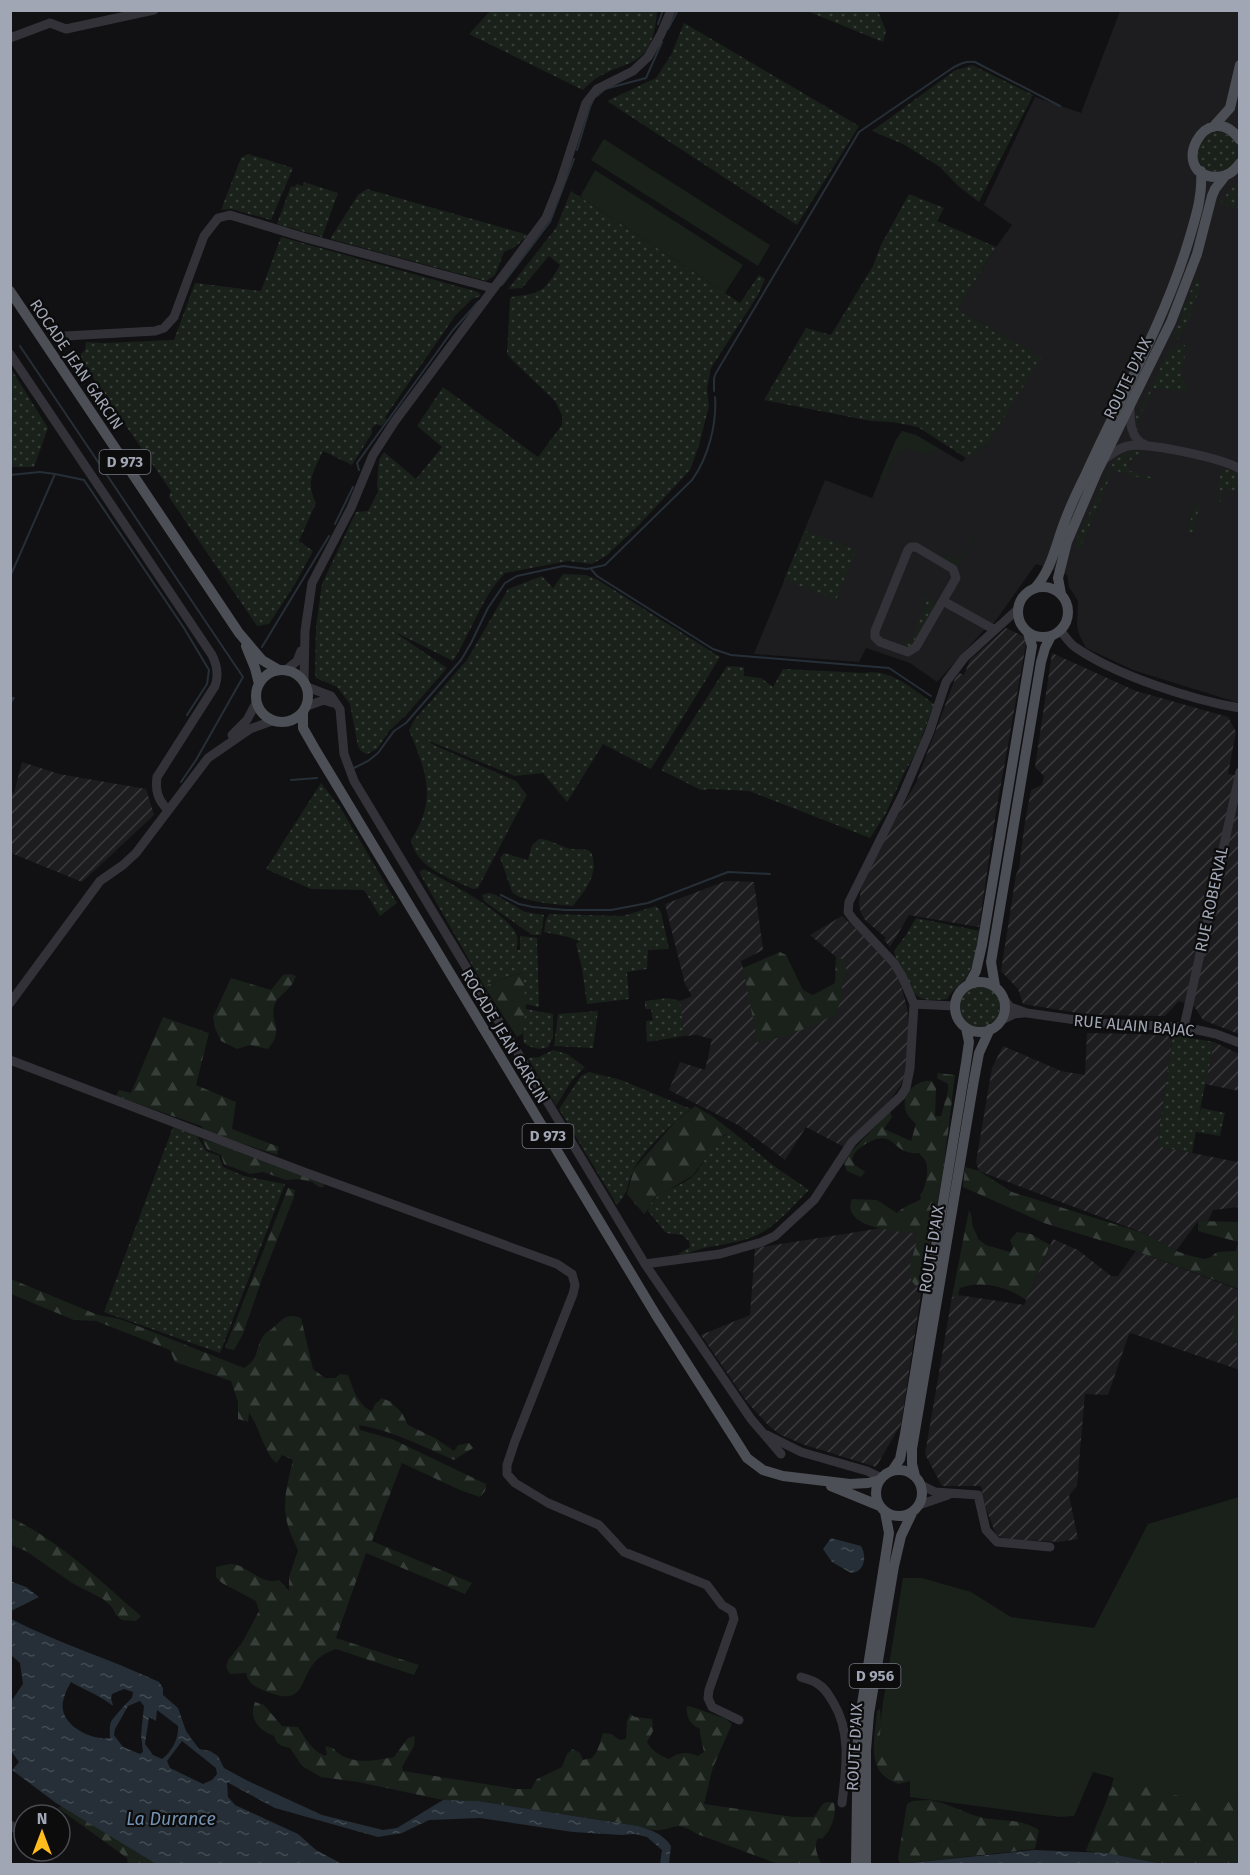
<svg xmlns="http://www.w3.org/2000/svg" width="1250" height="1875" font-family="'Fira Sans',sans-serif">
	<defs>
		<pattern id="industrial-furrows" width="10" height="10" patternUnits="userSpaceOnUse" patternTransform="scale(1.5)"><rect width="10" height="10" fill="#1d1d20"/><path d="M-1 1l2-2M0 10L10 0M9 11l2-2" fill="none" stroke="#3b3b3e"/></pattern>
		<pattern id="grass-dots" width="8" height="8" patternUnits="userSpaceOnUse" patternTransform="scale(1.5)"><rect width="8" height="8" fill="#19211a"/><path d="M2 2h.1M6 6h.1" fill="none" stroke="#373e39" stroke-width="1.8" stroke-linecap="round"/></pattern>
		<pattern id="forest-firs" width="22" height="20" patternUnits="userSpaceOnUse" patternTransform="scale(1.5)"><rect width="22" height="20" fill="#19211a"/><path d="M5 1l3.5 6h-7zM16 11l3.5 6h-7z" fill="#373e39"/></pattern>
		<pattern id="water-ripples" width="26" height="14" patternUnits="userSpaceOnUse" patternTransform="scale(1.5)"><rect width="26" height="14" fill="#262f37"/><path d="M2 4q2-2 4 0t4 0M15 11q2-2 4 0t4 0" fill="none" stroke="#424a52"/></pattern>
	</defs>
	<rect width="100%" height="100%" fill="#111113"/>
	<path fill="#1d1d20" d="M1120,11H1239V703L1133,670L1086,648L1079,634L1077,626L1078,601L1069,587L1067,575L1036,564L994,623L983,631L937,682L910,663L866,648L859,662L754,654L825,480L872,498L896,440L902,431L916,435L962,462L969,455L987,445L1040,358L958,309L996,247L1012,225L984,205L1035,97L1081,113Z"/>
	<path fill="url(#industrial-furrows)" d="M1006,628L1027,638L996,812L979,927L909,915L890,947L884,940L886,938L865,920L861,913L859,904L861,888L895,818L916,783L955,679L959,673L964,675L970,660Z
		M1052,653L1136,691L1228,717L1236,732L1228,774L1240,776L1239,1034L1203,1020L1194,1006L1179,1001L1165,1016L1091,1015L1023,1004L1018,989L1001,971L1016,875L1019,869L1024,828L1031,790L1042,785L1044,776L1035,767Z
		M22,762L59,774L146,789L154,815L82,882L11,853V792L14,793Z
		M726,881L754,882L763,950L741,961L749,990L837,1014L841,961L810,935L842,916L880,951L898,975L907,1007L909,1028L906,1071L901,1085L891,1099L844,1147L806,1127L785,1160L740,1126L669,1090L680,1062L705,1070L712,1039L697,1035L684,1036L680,1001L692,996L685,984L665,904Z
		M1087,1033L1173,1035L1157,1146L1237,1162L1239,1152V1207L1213,1210L1208,1221H1198L1176,1251L1146,1234L979,1171L976,1162L992,1068L1003,1046L1061,1071L1085,1075Z
		M1214,1042L1239,1054V1091L1205,1084Z
		M882,1228L930,1236L901,1424L876,1467L805,1445L781,1435L769,1426L747,1402L701,1335L750,1315L755,1248Z
		M1053,1239L1078,1250L1111,1276H1118L1136,1251L1239,1290L1240,1361L1237,1369L1131,1333L1129,1334L1108,1395L1085,1394L1077,1486L1069,1495L1078,1539L1058,1542L1006,1539L996,1535L985,1506L981,1486H942L925,1454L952,1297L958,1295L1024,1305Z"/>
	<path fill="url(#grass-dots)" d="M490,11H657C652,80 616,54 583,90L469,34Z
		M807,11H878L886,31L883,42Z
		M684,23L859,126L797,225L607,101L656,78L671,55Z
		M972,65L1033,95L979,202L957,185L940,167L903,144L872,131L954,71Z
		M1197 152a20 20 0 1 1 40 0a20 20 0 1 1-40 0Z
		M248,154L293,168L271,220L231,209L221,210L241,158Z
		M304,182L338,193L322,237L277,224L291,186L295,187L296,184L303,186Z
		M1239,182V209L1220,204L1229,191Z
		M367,189L528,235L515,247L504,252L495,275L486,281L330,239L358,195Z
		M571,191L740,303L759,275L765,279L758,295L711,368L707,389L709,406L699,445L690,470L638,526L606,556L592,564L568,561L505,573C481,598 471,633 453,661L393,631L447,668L407,714L389,731L377,749L367,754L361,751L358,746L350,704L337,687L316,678L315,673L316,626L322,584L356,512L368,511L378,492L377,484L379,460L384,452L416,479L442,447L417,426L443,387L538,457L562,425V415L555,401L509,357L507,353L510,299L511,297C542,293 544,292 560,265L549,256L522,288L508,289L556,228Z
		M909,194L944,208L937,221L996,247L958,309L1041,358L987,445L966,458L918,427L892,422L871,421L764,400L806,328L831,335L873,266L881,245Z
		M281,237L478,292L481,296L472,299L455,316L385,417L387,420L382,426L376,424L372,428V433L352,465L323,451C314,471 305,482 316,503L299,541L313,551L295,584L269,624L257,626L169,497L171,491L82,362L81,354L85,350L86,342L105,343L174,340L195,283L261,291Z
		M1197,275L1201,285L1186,326L1178,339H1172Z
		M1176,345H1185L1186,353L1183,354L1185,358L1183,360L1185,364L1180,368L1184,383L1189,385L1188,391L1153,388L1138,420L1137,433L1136,416L1152,387L1167,353Z
		M10,367L48,428L34,467H11Z
		M1132,451L1144,453V455H1134L1130,462L1126,463L1130,471L1154,478L1152,481L1113,470L1080,548H1075L1078,537L1113,463L1117,458Z
		M1222,468L1236,473L1239,477V491L1224,488L1220,502L1217,501L1220,489L1218,488Z
		M1200,504L1193,533L1188,531L1194,506Z
		M805,531L856,550L836,600L784,580Z
		M563,574L586,575L598,580L720,657L651,769L603,744L567,802L543,773L515,776L424,739L436,746L516,781L527,795L478,888L473,889C450,878 416,868 411,840C438,799 426,771 409,730L415,719L467,660L508,589L542,576L553,588Z
		M925,596L935,603L909,650L905,648L906,645L904,644L906,638L912,640L927,600L922,598Z
		M727,666L744,667V676L761,678L773,687L783,669L864,673C891,668 914,690 934,704L915,755L904,773L886,813L870,838L749,791L710,789L701,790L661,770Z
		M321,783L340,807L397,903L380,916L364,890L311,889L266,869Z
		M539,839C550,839 557,845 567,848C577,851 584,847 591,852C600,874 585,890 573,906C560,905 523,902 513,893C511,891 503,864 500,858L504,853L528,860L532,845Z
		M424,869C445,880 510,914 517,936C518,940 517,946 517,950H520V936L537,938L539,1007L525,1004L522,972L484,986L419,872Z
		M489,893L496,895L525,912L544,915L541,935H532L484,901L482,895Z
		M656,906L661,912L669,949L648,950L647,969L627,972L629,999L587,1004L582,968L576,944L579,941L568,937L544,932L546,920L549,914L623,916Z
		M916,918L980,931C977,946 975,964 966,978C960,986 952,990 947,999C913,1003 914,995 902,968C899,962 895,958 894,951L906,935Z
		M958 1006a21 21 0 1 1 42 0a21 21 0 1 1-42 0Z
		M668,998L680,1001L684,1036L647,1042L646,1021L653,1020L651,1009H645V1001Z
		M526,1009L553,1014V1038L548,1047C539,1050 533,1049 524,1043L522,1026Z
		M598,1011L593,1048L554,1046L558,1014Z
		M1173,1035L1214,1042L1196,1129L1201,1108L1225,1113L1220,1136L1196,1132L1192,1153L1157,1146Z
		M553,1050L567,1054L585,1067L572,1080L556,1106L528,1058L539,1057Z
		M589,1072L621,1080L691,1109C675,1120 640,1154 633,1171C626,1187 630,1190 617,1205L559,1109L581,1076Z
		M173,1127L197,1136L206,1151L219,1156L223,1167L244,1176L285,1184L220,1353L104,1312Z
		M733,1132L774,1166L809,1190C795,1203 780,1222 763,1232C745,1242 724,1244 704,1248C694,1250 687,1256 678,1254L690,1247L689,1241L682,1235L666,1233L648,1211C652,1191 678,1189 692,1177C707,1163 711,1138 733,1132Z"/>
	<path fill="url(#forest-firs)" d="M780,952L786,955L803,990L813,995L835,983L836,955L843,960L847,971C839,979 844,989 841,999C840,1005 837,1008 837,1014L797,1032L758,1044L743,968Z
		M523,972L526,1009L522,1034L517,1037L484,986Z
		M290,974L296,976C291,992 276,995 274,1007C270,1024 285,1028 268,1049L250,1045L237,1049L221,1041L215,1028L213,1017L231,978L271,990L283,975Z
		M163,1017L209,1033L196,1085L236,1102L232,1129L279,1147L277,1155L207,1132L201,1126L116,1096L119,1090L131,1093Z
		M938,1073L955,1075L944,1165L922,1290C896,1275 919,1255 916,1234C898,1231 840,1229 852,1199L877,1200L897,1213C907,1204 911,1205 921,1199L920,1195C926,1189 929,1170 926,1162C924,1158 921,1156 919,1153C891,1156 896,1125 864,1145C858,1149 854,1152 852,1159L855,1165L865,1172L861,1177L847,1171L844,1163L850,1153L890,1111L892,1117L884,1129L911,1141L916,1124C911,1119 906,1115 905,1108C902,1093 917,1079 932,1081L936,1088L935,1116H941L948,1091V1084L937,1078Z
		M695,1106L712,1116L733,1132L724,1135L692,1176L656,1197C649,1202 650,1210 644,1214L627,1194L634,1169L675,1122Z
		M202,1139L247,1153L324,1183V1187H319L312,1182L299,1179L286,1180L263,1172L250,1174L224,1164L221,1155L207,1149Z
		M965,1167L979,1171L1012,1192L1146,1234L1176,1251L1191,1256L1204,1259L1211,1257L1217,1252L1236,1251L1238,1242L1198,1231V1221L1239,1222V1370L1237,1369L1238,1345L1232,1337L1235,1307L1239,1289L1136,1251L1044,1223L963,1187Z
		M288,1188L295,1190L294,1197L262,1279L243,1334L234,1350L225,1348Z
		M969,1210C973,1217 971,1220 973,1227C975,1232 977,1234 978,1239L986,1245L1010,1252L1013,1247L1010,1240L1017,1232L1031,1234L1050,1245L1026,1300C1009,1287 981,1280 960,1288L958,1295L952,1297Z
		M11,1279L98,1315L120,1319L244,1368C261,1357 254,1349 264,1335C266,1332 269,1331 272,1329C281,1320 287,1312 301,1318L313,1369L325,1378H335L340,1374L348,1375C353,1388 358,1406 372,1411L375,1404L382,1398L391,1402L402,1413L408,1425L435,1438L454,1451L458,1445L469,1443L473,1448L454,1460C424,1447 391,1430 359,1425L360,1430L392,1439L486,1484L485,1491L480,1497L460,1490L402,1463L372,1541L472,1583L465,1594L366,1553L336,1638L419,1665L414,1675L336,1649C330,1651 324,1654 319,1658C297,1676 309,1709 265,1691C255,1686 249,1685 246,1673L230,1674L226,1667L228,1660L242,1643L259,1611L256,1601L222,1583L216,1577V1567C221,1566 227,1564 232,1564C247,1565 262,1586 279,1580L289,1591V1577L298,1550C279,1512 284,1499 293,1460L282,1455L277,1463C265,1456 259,1425 249,1413L248,1422L238,1419V1402L231,1381L175,1362L170,1350L96,1321L74,1320L11,1294Z
		M10,1517C61,1542 99,1580 141,1616L136,1621L122,1620L116,1615L112,1607L103,1599L72,1583L26,1551L11,1545Z
		M255,1702L264,1705L282,1726L298,1727C306,1739 311,1750 325,1756L327,1754L325,1746L333,1748C348,1766 374,1761 394,1757L408,1738L415,1736L414,1746L402,1767L403,1771L516,1789H531L537,1779L562,1767L567,1754L573,1749L580,1753L583,1760L592,1758L597,1751L603,1733L611,1734L620,1740L626,1739L627,1721L630,1714L635,1717L652,1719L653,1731L647,1742C652,1751 659,1755 669,1759C677,1752 689,1751 698,1756L704,1752L700,1734V1729C690,1724 686,1718 687,1706L692,1707L726,1719L732,1724L713,1767L704,1804L793,1817H814C821,1808 822,1799 834,1803C837,1816 831,1830 822,1839L818,1838C813,1848 818,1855 821,1864H783L773,1862L697,1834C674,1818 673,1832 653,1830C649,1830 643,1827 638,1826L478,1801L443,1800L358,1782L321,1777L302,1766L290,1748C281,1746 277,1745 274,1736C259,1730 248,1719 255,1702Z
		M880,1709L881,1723L920,1778L899,1784C864,1773 875,1740 877,1711Z
		M1114,1777L1239,1781V1864H1162L1128,1857L1086,1851C1095,1826 1108,1802 1114,1777Z
		M930,1800C949,1803 965,1814 984,1818C1006,1822 1018,1818 1039,1830L1035,1849L900,1864L898,1858L907,1804L912,1801Z
		M62,1806L156,1864H128L127,1858L58,1808Z"/>
	<path fill="#19211a" d="M604,139L770,245L758,266L591,160Z
		M595,170L743,265L725,293L580,197Z
		M902,431L916,435L941,450L934,451L929,454C922,454 916,451 909,450C893,448 890,468 885,479L880,478L896,440Z
		M978,534L979,535L958,567L941,557L948,555L956,559L964,556V552L969,550L968,545L973,543L972,539Z
		M1239,1497V1797L1194,1800L1093,1772L1074,1816L1060,1817L910,1797V1774L884,1754L879,1747L882,1709L903,1578H922L971,1592L1011,1617L1094,1628L1148,1524Z"/>
	<path fill="url(#water-ripples)" fill-rule="evenodd" d="M831,1538L861,1546C867,1556 865,1572 851,1573L832,1562L823,1549Z
		M10,1581L26,1587L39,1597L11,1611Z
		M11,1619C58,1643 110,1659 159,1682L163,1688V1695L178,1708L186,1731L199,1749L210,1751L218,1756L224,1768L248,1781L322,1815L383,1830L397,1828L443,1800L478,1801L638,1826C652,1830 663,1834 671,1846L669,1864H660L662,1850L647,1837L635,1834L622,1835L573,1832L480,1818L429,1820L402,1833L378,1837L275,1808L227,1782L228,1797L235,1805L298,1834L316,1850L342,1864H156L56,1803L12,1770L19,1762L11,1751L10,1703L23,1684L20,1663L11,1655ZM71,1682C86,1691 100,1695 113,1706L111,1698L112,1694L124,1689L133,1692L132,1698C129,1700 112,1719 111,1722C109,1726 110,1734 110,1738C94,1741 66,1728 63,1710C61,1701 67,1689 71,1682ZM140,1701L144,1706L141,1735L143,1752L140,1754L123,1747L114,1735L115,1729L128,1706ZM157,1710L178,1726C179,1738 172,1752 162,1759L153,1755L145,1744L149,1717L156,1721ZM182,1741L216,1768L217,1774L212,1780L203,1784L170,1768L167,1761Z
		M1034,1850L1107,1853L1162,1864H901Z"/>
	<g fill="none" stroke-linecap="round" stroke-linejoin="round">
		<path stroke="#262f37" stroke-width="2" d="M658,24L663,10
			M668,29L678,10
			M597,96L605,89L646,78L662,42
			M577,150L590,107L593,100
			M502,285L550,222L574,159
			M20,346L243,677L196,760L181,782
			M714,391V378L716,373L859,132L951,69C959,64 965,61 975,62L1060,106
			M359,470L357,463L453,330L479,301
			M10,475L40,472L55,474
			M335,524L353,487
			M591,569L597,576L713,649L731,655L889,668L931,696
			M10,577L55,474L84,480L184,628L209,670L207,684L187,715
			M262,647L329,536
			M10,698H14L10,704
			M354,768L368,761L378,753L394,731L406,723L461,660L471,643L488,608L505,583L517,576L563,566L587,569L605,565L692,480C708,458 717,424 715,397
			M291,780L317,778
			M501,895L519,904L533,907L565,910H611L648,903L728,872L770,874"/>
		<path stroke="#323238" stroke-width="9" d="M10,38L50,23L66,29L154,10
			M65,336L155,331L164,328L174,317L204,236L218,218L230,215L306,238L492,288
			M10,354L212,655C217,665 219,675 215,686L157,777C155,791 158,800 168,810
			M1130,406C1130,421 1130,440 1146,445
			M1103,460C1111,455 1118,448 1128,446C1147,442 1222,458 1240,469
			M911,547H916L953,569L956,578L916,647L908,652L880,642L875,637V631L908,550Z
			M943,601L995,630
			M1060,630C1065,636 1069,643 1075,647C1115,675 1192,700 1240,708
			M286,670L297,661L301,651
			M304,681L305,631L312,583L351,508L373,455L395,421L546,218L560,183L586,103L597,89L633,71L648,57L661,34L671,10
			M307,687L331,696L340,709L344,754L354,781L645,1264L751,1419L781,1454
			M307,706L324,700L333,703
			M232,735L247,720L256,703
			M1004,999L1010,1007L1027,1013L1097,1023L1184,1027L1216,1034L1240,1043
			M10,1003L100,881L123,865L136,853L208,758L250,729L272,721
			M914,1004L954,1006
			M1000,1021L1014,1014L1024,1013
			M1184,1027L1240,772
			M10,1060L304,1172L557,1264L572,1274L575,1285L573,1294L515,1441L507,1465V1474L515,1483L548,1503L599,1525L624,1552L707,1585L722,1605L732,1611L734,1619L709,1690L708,1698L712,1707L739,1720
			M645,1264L720,1254L762,1242L775,1236L814,1200L852,1142L901,1096L906,1088L910,1068L914,1004L902,976L894,963L853,919L848,912L849,902L903,794L929,733L946,682L964,658L1018,609
			M767,1435L801,1452L867,1471L882,1478
			M921,1485L935,1492L978,1495L986,1530L997,1542L1050,1547
			M919,1505L948,1495
			M801,1677C806,1679 813,1680 818,1684C825,1688 829,1695 833,1702C852,1733 846,1768 842,1803
			M10,1825L22,1832"/>
		<path stroke="#4d4f57" stroke-width="10" d="M1213,127L1230,108L1240,65
			M1240,140C1207,94 1166,175 1216,177C1227,177 1234,172 1240,163
			M10,291L239,633L262,660L279,670
			M1018 612a25 25 0 1 1 50 0a25 25 0 1 1-50 0Z
			M1035,588C1051,570 1055,548 1063,526C1069,509 1077,492 1085,476C1120,398 1163,325 1188,243C1195,219 1203,197 1201,171
			M1061,594L1058,578L1067,542L1097,472L1171,322L1197,254L1212,196L1215,189L1225,176
			M246,646L255,668L259,684
			M256 696a26 26 0 1 1 52 0a26 26 0 1 1-52 0Z
			M303,713V728L315,749L656,1315L747,1458L763,1470L783,1476L850,1484L868,1483L880,1480
			M955 1007a25 25 0 1 1 50 0a25 25 0 1 1-50 0Z
			M969,984L976,971L982,945L1032,646L1028,633
			M995,986L991,962L1041,662L1045,648L1051,636
			M876 1493a23 23 0 1 1 46 0a23 23 0 1 1-46 0Z
			M892,1471L900,1459L905,1434L966,1063L969,1042L966,1028
			M915,1476L912,1464V1449L974,1080L979,1053L990,1029
			M831,1486L880,1506
			M856,1864L858,1729L886,1553L889,1533L885,1512
			M866,1864V1750L869,1714L894,1566L901,1536L912,1513"/>
	</g>
	<g text-anchor="middle" stroke-width="4.5" stroke-linejoin="round" paint-order="stroke">
		<g fill="#0c0c0d" stroke="#747883" stroke-width="1.5">
			<rect x="99.5" y="450" width="51" height="24" rx="4.5"/>
			<rect x="522.5" y="1124" width="51" height="24" rx="4.5"/>
			<rect x="849.5" y="1664" width="51" height="24" rx="4.5"/>
		</g>
		<g font-size="15" font-weight="bold" fill="#a1a6b5">
			<text x="125" y="467">D 973</text>
			<text x="548" y="1141">D 973</text>
			<text x="875" y="1681">D 956</text>
		</g>
		<g font-size="16" fill="#a1a6b5" stroke="#0c0c0d">
			<text transform="translate(77 364) rotate(56)" y="6">ROCADE JEAN GARCIN</text>
			<text transform="translate(1127 378) rotate(-64)" y="6">ROUTE D'AIX</text>
			<text transform="translate(1211 899) rotate(-78)" y="6">RUE ROBERVAL</text>
			<text transform="translate(1134 1025) rotate(5)" y="6">RUE ALAIN BAJAC</text>
			<text transform="translate(505 1036) rotate(59)" y="6">ROCADE JEAN GARCIN</text>
			<text transform="translate(931 1249) rotate(-81)" y="6">ROUTE D'AIX</text>
			<text transform="translate(854 1747) rotate(-87)" y="6">ROUTE D'AIX</text>
		</g>
		<g font-size="18" font-style="italic" fill="#7493b3" stroke="#0c0c0d">
			<text x="171" y="1825">La Durance</text>
		</g>
	</g>
	<rect width="1250" height="1875" fill="none" stroke="#a1a6b5" stroke-width="24"/>
	<g transform="translate(42 1833)"><circle r="28" fill="#0c0c0d" stroke="#484a50" stroke-width="1.5"/>
	<path d="M0-4.5L10 22L0 15L-10 22Z" fill="#ffbc1c"/>
	<text y="-9" font-size="16" font-weight="bold" text-anchor="middle" fill="#a1a6b5">N</text>
	</g>
</svg>
